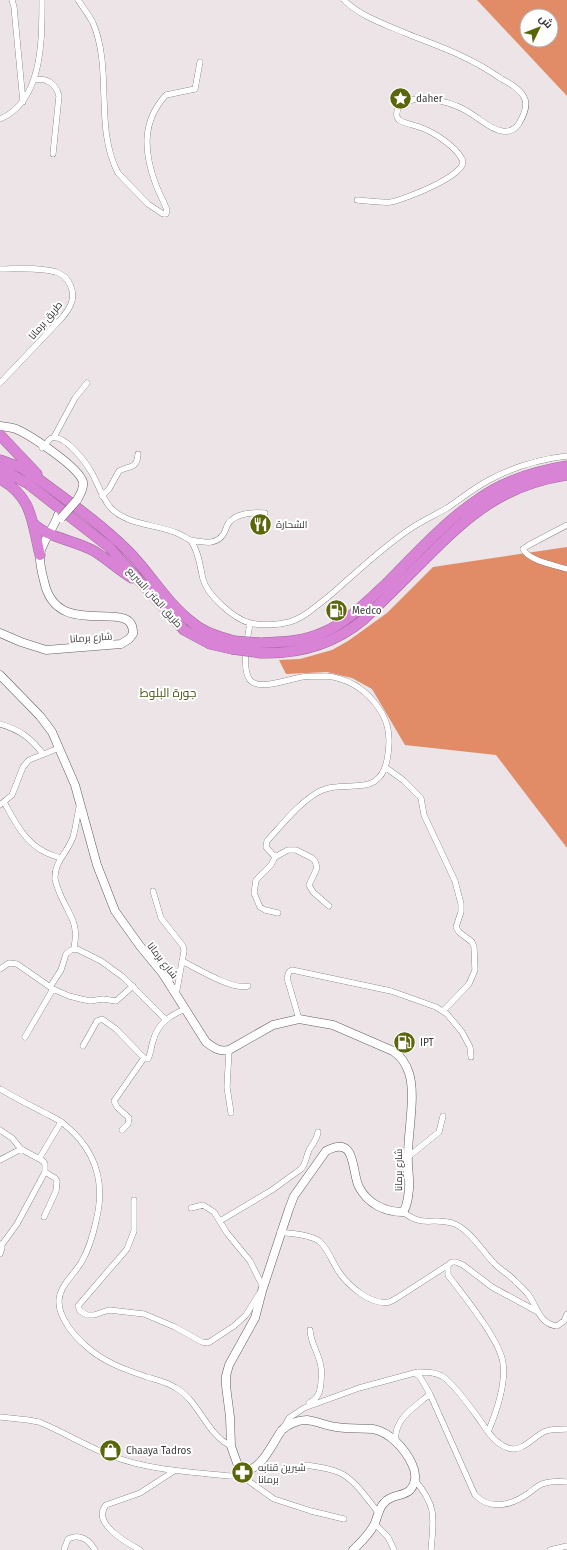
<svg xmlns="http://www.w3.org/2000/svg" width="567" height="1550" font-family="'Fira Sans',Cairo,sans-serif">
	<rect width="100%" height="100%" fill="#ece4e7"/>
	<path fill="#e28b67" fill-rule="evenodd" d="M477,0H567V96ZM527,16H551V40H527Z
		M567,547V848L496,755L405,745L372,689L352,678L327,672L286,674L279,660L300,659L332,650L348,641L387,613L433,567Z"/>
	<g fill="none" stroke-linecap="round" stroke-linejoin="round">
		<defs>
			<path id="street" d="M12,0L14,7L23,102
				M78,0C83,7 89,15 93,23C113,70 94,127 118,173L148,204L163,214H166L167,210C164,202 159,193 156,185C144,153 141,122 166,95L195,89L200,62
				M344,0C360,16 384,24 405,33C438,46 471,57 500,78C509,83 519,88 524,97C529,106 523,117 518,125C514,130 508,132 502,131C492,130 481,120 473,115C456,103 424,93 404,103C398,106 396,111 397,117L399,120C406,124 414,125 422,128C435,133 455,146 462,159C471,174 403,200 391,202C380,203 368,201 357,200
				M34,80C47,77 56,84 59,96L53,154
				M0,119C43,101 42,39 42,0
				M0,269C18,269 38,267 56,272C69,276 76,292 71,304C68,311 63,317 58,322L0,383
				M54,437L75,398L87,383
				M42,448L51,438C65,433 87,464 93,475C99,487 102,497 110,507C126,525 155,524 177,533C181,535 188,538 191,541C199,552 200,567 203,579C207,595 234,619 250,623C262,626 278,625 289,622C304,618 316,606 328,597C355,574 380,549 410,529C422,521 435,515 447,508C462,498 475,487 491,479C514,467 541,459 567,456
				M102,496L109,489L119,471C129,465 137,470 138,454
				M567,525L529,545L523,549C529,561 555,565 567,569
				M191,540C203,542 217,546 224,533C226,530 226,527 228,524C235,513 253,512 265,513
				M250,623C248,636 241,669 250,680C259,691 289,679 302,677C309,676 319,676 326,676C346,678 363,688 375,703C388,719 391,734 388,754C382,804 343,775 315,794C296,806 282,825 267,841L266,847L275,857
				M0,724C20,730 31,738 43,754
				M385,767L403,780L421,798L424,815L455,881L461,904V912L456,927L459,932L472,942L474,947L475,970L469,984L443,1011
				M4,802C14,820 24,841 43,851C48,854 55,856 60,858
				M0,805L12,795L23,767L29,760L59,748
				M153,891L161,918L183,946L184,951L176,995
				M278,913L265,910L260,907L254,893L256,880L271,865L275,857L288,850H296L312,858L315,861L317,868L309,885L313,892L329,906
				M74,948C79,922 70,917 60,894C58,889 56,884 55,879C54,862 68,852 73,837C76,827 77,815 80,804
				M182,961C196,968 234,991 248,986
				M0,969L9,963L17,964L53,989L69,996L81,999L90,1001L103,999L116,1001L133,986
				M50,987L61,970L66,954L71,950L77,949L101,961L123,977L165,1019
				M299,1019L287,978L289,972L292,970L391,991L436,1007L447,1014L462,1032L470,1047L471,1057
				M25,1037L53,989
				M83,1046L97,1021L102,1019L116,1029L144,1058L148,1059C151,1053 151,1047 153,1041C158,1023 169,1016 185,1009
				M229,1050L227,1087L231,1113
				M0,1089C14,1097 29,1105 43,1112C50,1116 58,1119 64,1124C96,1150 106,1182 96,1221C93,1235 89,1249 82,1261C75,1274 60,1285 59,1300C58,1317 74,1336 86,1346C103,1362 126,1370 147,1377C157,1380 167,1382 176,1388C200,1402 206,1434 231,1446
				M0,1130L12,1138L21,1149L43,1161L45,1164V1172L17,1224L1,1246
				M122,1130L128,1124L129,1118L117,1107L114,1101L144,1058
				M408,1157L439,1132L443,1116
				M39,1159L61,1122
				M0,1160L21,1149
				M134,1200V1231L127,1249L78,1306L80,1311L87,1315H94L109,1310L144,1314L175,1327L202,1342L208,1343L234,1326L246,1315L259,1294
				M191,1208L203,1205L214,1212L227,1233L250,1261L263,1287
				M403,1212C424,1228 431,1217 452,1223C470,1229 481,1250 494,1263C500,1270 509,1274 515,1281C519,1285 524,1289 528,1294C537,1306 539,1324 557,1326L564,1321L567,1314
				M44,1217L56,1191L57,1181L55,1178L45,1172
				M220,1221L272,1190L301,1169C306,1164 306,1157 309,1150C313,1144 317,1139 318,1132
				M280,1232C292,1234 309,1234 319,1241C328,1248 332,1262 339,1272C348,1285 371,1306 389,1302C392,1301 395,1299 397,1298L448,1265
				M0,1254L2,1248L0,1244
				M415,1373L420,1377L430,1394L475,1495C491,1511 512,1505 529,1493C533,1490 537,1486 542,1484C550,1481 558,1481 567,1482
				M309,1403C318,1398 320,1393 321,1383C321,1378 322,1372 321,1367C319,1353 311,1345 310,1330
				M0,1417L28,1420L39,1422C64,1432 87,1447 112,1456C148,1470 191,1472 230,1476H233L241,1469
				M284,1427L289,1418L304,1408L359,1388L418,1372C427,1372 434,1372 442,1376C454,1383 473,1411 482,1423C488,1433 496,1444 508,1448C523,1453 533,1436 546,1431C552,1429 560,1429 567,1429
				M488,1432C496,1413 506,1384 503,1363C500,1340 463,1295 448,1275V1265L452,1262H456L463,1265L492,1287L538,1312
				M396,1441C393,1419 415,1407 430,1394
				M307,1465C317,1467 328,1468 338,1472C355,1479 367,1499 378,1512
				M245,1471L250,1482L274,1499L311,1511L344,1519
				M415,1480C437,1507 434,1517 431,1550
				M375,1524L388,1537L394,1550
				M64,1550L68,1539C80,1533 89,1540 95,1550
				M140,1550C127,1543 91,1523 106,1505L140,1493L174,1471
				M550,1550L567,1546"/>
			<path id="secondary" d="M0,426C6,427 11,427 16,429C30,435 79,467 83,482C84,489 80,495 77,500
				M0,633L21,642L46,650L121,644L129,639L133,634C135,594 57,644 44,581C42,573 39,562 40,554C43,540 54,528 58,515
				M0,675L40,716L52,732L75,785L97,865L115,911L140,946L163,974L206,1042C214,1048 219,1052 229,1050L273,1025L299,1019L333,1025L393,1051C401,1056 406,1064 409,1073C416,1095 408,1131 408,1155C407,1166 410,1177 409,1189C408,1197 408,1205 403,1212C385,1212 368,1204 359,1187C351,1171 357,1134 326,1151L294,1196L289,1209L262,1291L255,1318L229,1365L226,1376V1386L230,1417L231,1446L237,1463L241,1469C260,1476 273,1441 282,1430C288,1424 298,1420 307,1420C316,1421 327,1426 336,1427C348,1429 361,1428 373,1429C390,1432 405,1449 412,1464C416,1472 417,1482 410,1490C403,1497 391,1494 384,1503C378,1509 378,1517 374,1525C369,1535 361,1542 353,1550"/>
			<path id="highway" d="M0,435L37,474
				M0,460L22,468L33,475C65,499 100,523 128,551C151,574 167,604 193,623C205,633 220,637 234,641
				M0,469L27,483L109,547L184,630L210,644L232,649
				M0,479C33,497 32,523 40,555
				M34,524C46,537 77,541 94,551C107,559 119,570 132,578
				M259,643C282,642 303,642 324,632C349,621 366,602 386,584C415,555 445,521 480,498C506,480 536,471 567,466
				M261,653C298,654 334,644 363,620C384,600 404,580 424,560C469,515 502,485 567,475"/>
		</defs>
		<use href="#street" stroke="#635d5f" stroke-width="6"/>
		<use href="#secondary" stroke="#635d5f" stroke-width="9"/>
		<use href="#highway" stroke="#a2699f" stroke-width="11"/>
		<use href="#street" stroke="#fff" stroke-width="5.5"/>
		<use href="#secondary" stroke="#fff" stroke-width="8"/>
		<use href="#highway" stroke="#d983d6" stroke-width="10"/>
		<defs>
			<path id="secondary-bridge" d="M61,518L77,500"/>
			<path id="highway-bridge" d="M234,641L259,643
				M232,649L261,653"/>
		</defs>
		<use href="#secondary-bridge" stroke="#635d5f" stroke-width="9" stroke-linecap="butt"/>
		<use href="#highway-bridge" stroke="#a2699f" stroke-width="11" stroke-linecap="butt"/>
		<use href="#secondary-bridge" stroke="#fff" stroke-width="8"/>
		<use href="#highway-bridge" stroke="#d983d6" stroke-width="10"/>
	</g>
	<defs>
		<symbol id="sight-disc" viewBox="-11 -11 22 22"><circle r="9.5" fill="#5a6609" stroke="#fff"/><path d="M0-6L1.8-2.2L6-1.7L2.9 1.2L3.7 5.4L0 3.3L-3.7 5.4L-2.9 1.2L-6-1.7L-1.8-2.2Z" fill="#fff"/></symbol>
		<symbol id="restaurant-disc" viewBox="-11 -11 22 22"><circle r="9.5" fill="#5a6609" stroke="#fff"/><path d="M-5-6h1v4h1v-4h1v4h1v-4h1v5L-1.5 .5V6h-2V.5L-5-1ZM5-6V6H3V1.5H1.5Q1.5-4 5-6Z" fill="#fff"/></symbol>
		<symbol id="fuel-disc" viewBox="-11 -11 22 22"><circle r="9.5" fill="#5a6609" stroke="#fff"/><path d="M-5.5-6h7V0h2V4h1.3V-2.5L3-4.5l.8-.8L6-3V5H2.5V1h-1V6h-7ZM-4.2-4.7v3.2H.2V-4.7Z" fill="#fff"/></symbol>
		<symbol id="shop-disc" viewBox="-11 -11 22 22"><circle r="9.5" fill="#5a6609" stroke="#fff"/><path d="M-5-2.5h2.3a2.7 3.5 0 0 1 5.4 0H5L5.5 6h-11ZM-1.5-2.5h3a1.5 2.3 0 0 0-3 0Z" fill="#fff"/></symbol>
		<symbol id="pharmacy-disc" viewBox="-11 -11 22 22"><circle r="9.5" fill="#5a6609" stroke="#fff"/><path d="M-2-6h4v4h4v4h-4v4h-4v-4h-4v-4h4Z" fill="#fff"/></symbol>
	</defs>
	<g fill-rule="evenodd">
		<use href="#sight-disc" x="388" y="86" width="25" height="25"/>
		<use href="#restaurant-disc" x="248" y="512" width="25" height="25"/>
		<use href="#fuel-disc" x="324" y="598" width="25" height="25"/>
		<use href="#fuel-disc" x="392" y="1030" width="25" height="25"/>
		<use href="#shop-disc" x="98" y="1438" width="25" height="25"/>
		<use href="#pharmacy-disc" x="230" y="1460" width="25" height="25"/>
	</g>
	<g text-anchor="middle" stroke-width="4" stroke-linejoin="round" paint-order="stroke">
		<g font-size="10" fill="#3b3839" stroke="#fff" text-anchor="start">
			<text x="416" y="102">daher</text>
			<text x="276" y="528">الشحارة</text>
			<text x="352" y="614">Medco</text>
			<text x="420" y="1046">IPT</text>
			<text x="126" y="1454">Chaaya Tadros</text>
			<text x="258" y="1471">شيرين قنابه<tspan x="258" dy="12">برمانا</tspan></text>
		</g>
		<g font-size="10" fill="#3b3839" stroke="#fff">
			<text transform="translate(45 320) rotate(-50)" y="4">طريق برمانا</text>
			<text transform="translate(155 597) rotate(48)" y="4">طريق المتن السريع</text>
			<text transform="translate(91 637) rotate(-4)" y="4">شارع برمانا</text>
			<text transform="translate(163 960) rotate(52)" y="4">شارع برمانا</text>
			<text transform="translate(398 1170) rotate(-90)" y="4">شارع برمانا</text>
		</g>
		<g font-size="12" fill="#4b541b" stroke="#fff">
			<text x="168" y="697">جورة البلوط</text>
		</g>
	</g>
	<g transform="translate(539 28) rotate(47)"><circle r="19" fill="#ffffff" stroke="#b1afb0"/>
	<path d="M0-3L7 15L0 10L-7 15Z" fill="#5a6609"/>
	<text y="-6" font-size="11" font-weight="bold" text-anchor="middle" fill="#3b3839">ش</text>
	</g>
</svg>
